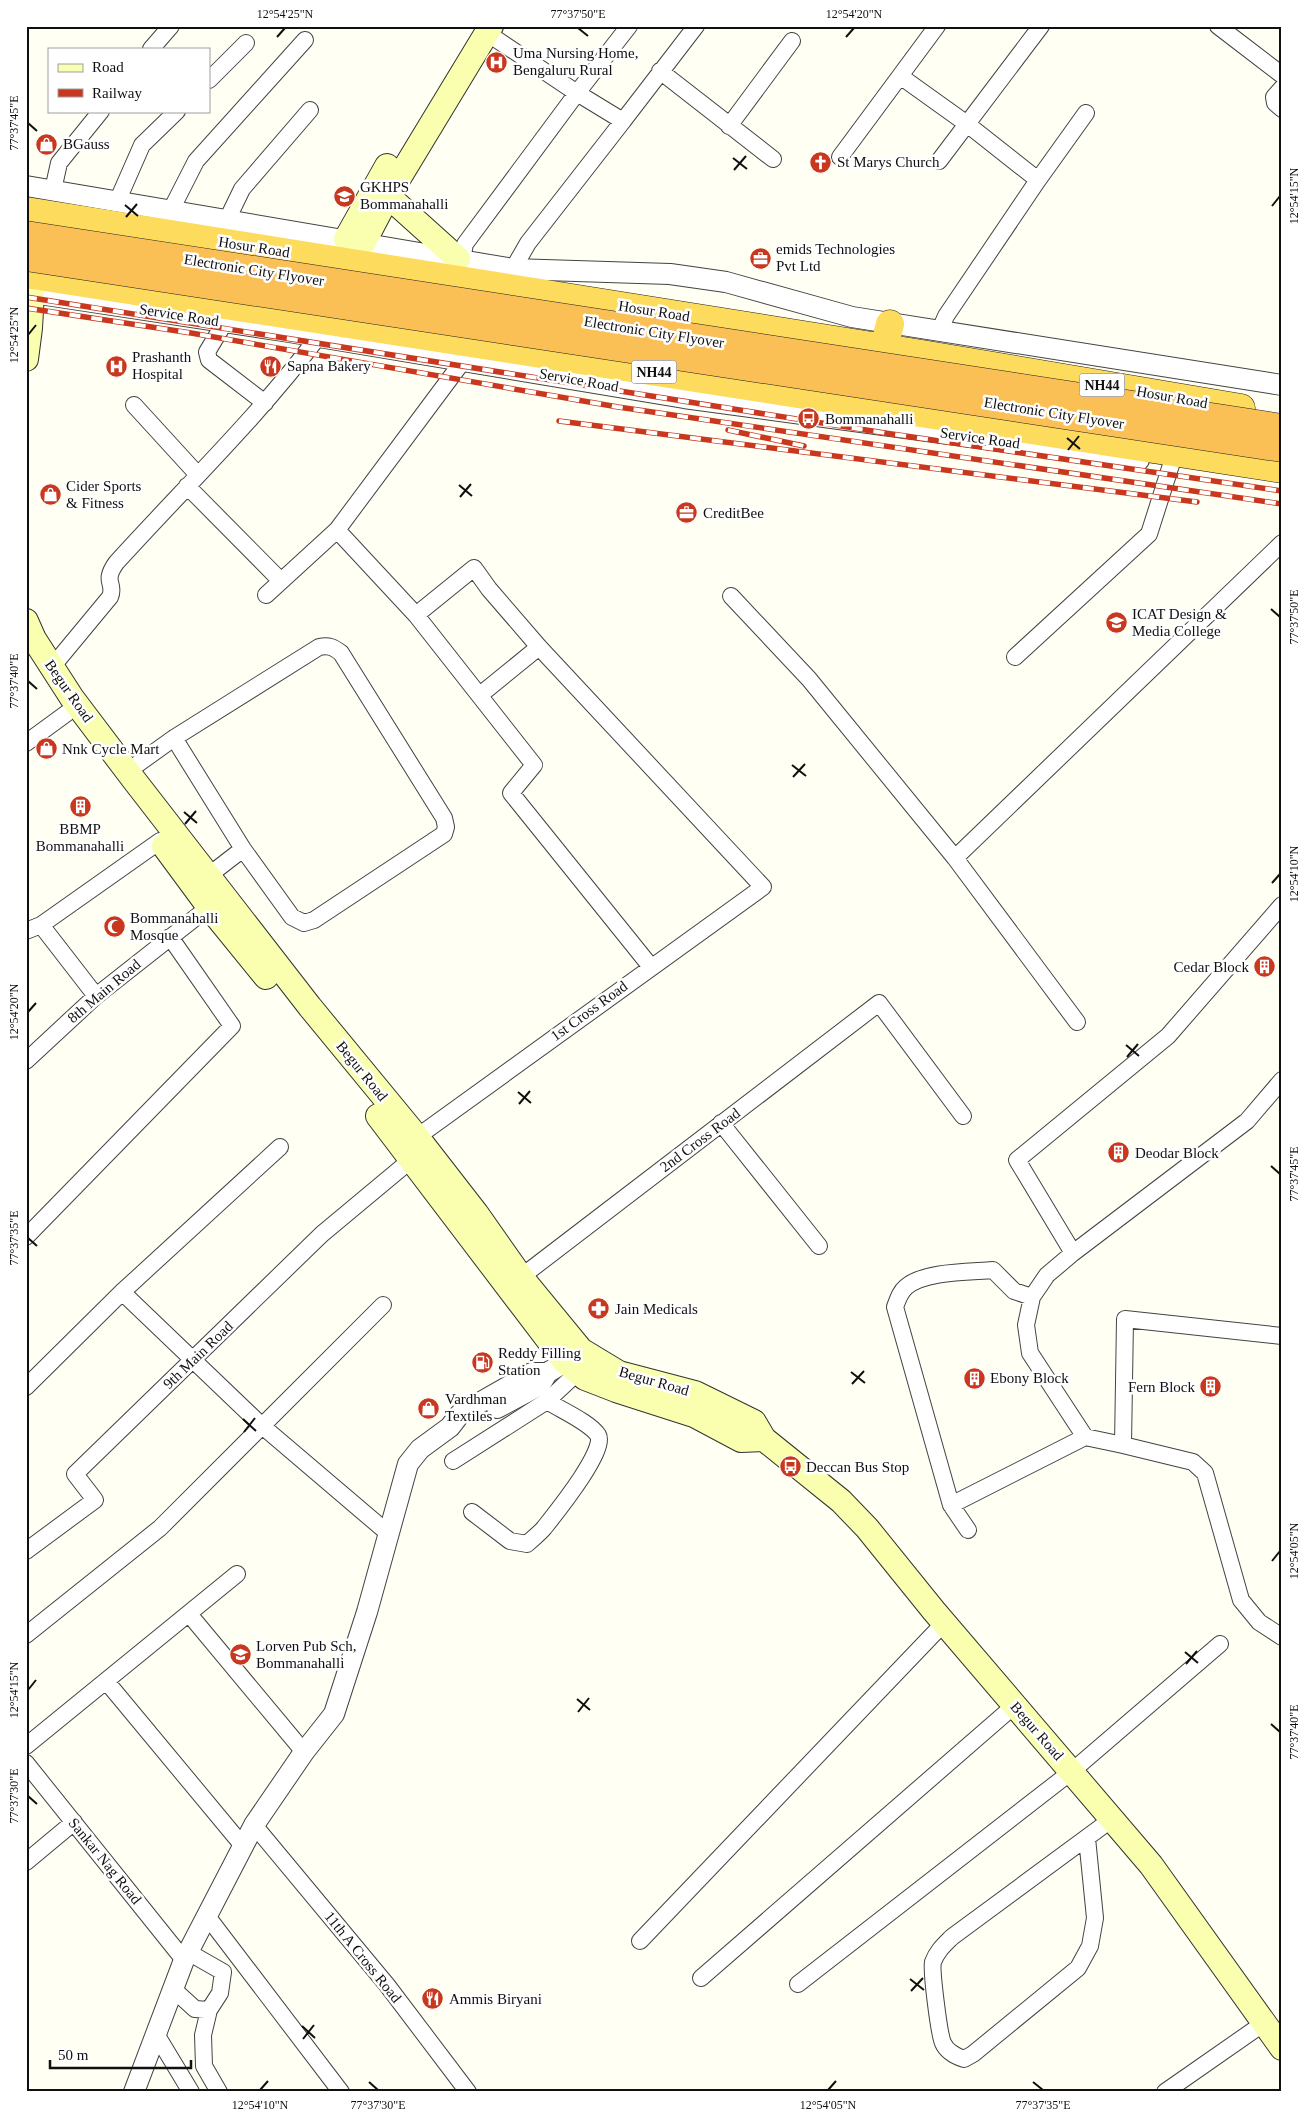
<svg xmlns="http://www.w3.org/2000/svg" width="1308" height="2118" font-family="Georgia,serif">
	<rect width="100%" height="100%" fill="#fffff3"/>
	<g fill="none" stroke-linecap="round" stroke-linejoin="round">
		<defs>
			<path id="minor" d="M937,26L900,76L967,124L1038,180L946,316L939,332
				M1218,26L1282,75
				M151,49L171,26
				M660,71L773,159
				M209,80L246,43
				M1282,88L1274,97L1275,103L1282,109
				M623,121L696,26
				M729,126L792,41
				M840,157L900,76
				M939,161L1041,26
				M1038,180L1086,113
				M53,190L59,163L101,111
				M117,202L142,145L177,111
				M171,210L196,161L305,40
				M227,220L242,189L310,110
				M462,259L465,244L577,93L487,33
				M513,269L528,243L623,121L577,93L629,26
				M225,322L207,352L209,360L265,403
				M134,405L198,475
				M187,486L281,581
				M337,530L416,615L534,765L511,793L651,967
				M266,595L337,530L463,361
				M731,596L809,679L955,858L1077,1022
				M416,615L474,568L489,589L539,647L763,887L417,1137
				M1015,657L1149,534L1171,465
				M52,667L110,597C116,583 102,583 116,563C184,488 257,418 318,337
				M480,695L539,647
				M174,738L243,849L208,876
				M26,743L67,713
				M128,771L174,738L319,647C329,645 333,647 341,653L444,818L446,827L444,834L314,920L304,923L292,917L243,849
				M955,858L1282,543
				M41,925L96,996
				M26,931L41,925L160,841
				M26,1061L96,996L209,907
				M721,1123L819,1246
				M26,1237L232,1026L170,937
				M1073,1253L1017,1160L1168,1036L1282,905
				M521,1277L879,1003L963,1116
				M122,1292L261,1425L389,1534
				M1032,1297L1047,1275L1073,1253L1247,1121L1282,1080
				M26,1387L122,1292L280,1147
				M1085,1437L1030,1353L1026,1325L1032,1297L1014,1291L993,1270C969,1272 924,1271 906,1287C900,1292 898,1299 895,1307L951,1505L1085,1437L1123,1445L1125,1319L1282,1336
				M1123,1445L1193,1462L1205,1473L1241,1600L1259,1622L1282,1637
				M453,1461L547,1401L578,1372
				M951,1505L968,1530
				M472,1512L510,1541L527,1544C532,1539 539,1534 544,1528C555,1514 607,1450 598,1435C589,1422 561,1410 547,1401
				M26,1551L95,1500L75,1474L322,1234L412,1159
				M189,1614L304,1752
				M26,1635L160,1528L383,1305
				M106,1681L243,1846
				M26,1746L237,1574
				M26,1763L184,1960
				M254,1825L387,1985L468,2092
				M1087,1838L1095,1918L1090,1946L1078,1968L973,2054L964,2059C955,2056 947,2052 943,2043C939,2034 931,1970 933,1962C937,1951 944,1945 952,1937L1112,1819
				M26,1862L74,1822
				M207,1916L341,2092
				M640,1941L944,1623
				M701,1978L1015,1705
				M798,1984L1071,1772L1220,1644
				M173,1989L195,2009L209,2010L220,1993L223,1972L188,1952
				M209,2010L203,2035L204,2066L219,2092
				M156,2034L191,2092
				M1165,2092L1264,2023"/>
			<path id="tertiary" d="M26,186L513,269L670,274L726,282L852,317L1282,385
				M26,292L289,332L684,398L1139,460
				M497,1408L540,1385L547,1373
				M134,2092L184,1960L254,1825L304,1752L334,1714L367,1612L408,1464L420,1449L450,1427L460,1414L532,1373H547L578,1354"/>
			<path id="secondary" d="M388,196L458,259
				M346,239L387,166
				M364,242L388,196L491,26
				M26,359L30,328L34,257
				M26,621L34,639L72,698L134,780L310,1007L417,1137L476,1213L521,1277L581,1350L619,1373L695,1393L754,1422L764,1439L841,1501L867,1528L934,1611L1151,1865L1282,2048
				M164,846L209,907L266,977
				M378,1116L565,1362L585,1378L616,1390L694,1415L741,1440L764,1439"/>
			<path id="trunk" d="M26,211L922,354L1241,408
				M26,274L1282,469
				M884,348L890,324"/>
		</defs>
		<use href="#minor" stroke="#434343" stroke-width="18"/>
		<use href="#tertiary" stroke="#434343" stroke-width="22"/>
		<use href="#secondary" stroke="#323232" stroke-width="26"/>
		<use href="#trunk" stroke="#212121" stroke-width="29"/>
		<use href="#minor" stroke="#fff" stroke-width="16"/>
		<use href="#tertiary" stroke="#fff" stroke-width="20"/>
		<use href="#secondary" stroke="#f9ffae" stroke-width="24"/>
		<use href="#trunk" stroke="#fddb5c" stroke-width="28"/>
		<defs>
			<path id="rail" d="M26,297L885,433L1282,491
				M26,308L191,333L618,407L1282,504
				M559,421L1197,502
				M728,430L804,446"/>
		</defs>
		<use href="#rail" stroke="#c9371f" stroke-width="5.5"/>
		<use href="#rail" stroke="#fff" stroke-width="4" stroke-dasharray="11" stroke-linecap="butt"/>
		<defs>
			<path id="motorway-bridge" d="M26,235L1282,428
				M26,257L1282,448"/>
		</defs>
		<use href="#motorway-bridge" stroke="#212121" stroke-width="29" stroke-linecap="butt"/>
		<use href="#motorway-bridge" stroke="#fbc055" stroke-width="28"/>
	</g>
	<path fill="none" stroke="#101010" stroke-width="2" d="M578,28L588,36M277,37L285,28M846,37L854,28M28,123L37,131M733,158L747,169M734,170L746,156M125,205L138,216M1272,206L1280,196M126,217L137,204M28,335L36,325M1067,438L1080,449M1068,450L1079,436M459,485L472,496M460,497L471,484M1271,609L1280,617M28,681L37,689M792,765L806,776M793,777L805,764M184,812L197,823M185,824L196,811M1272,883L1280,874M28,1012L36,1003M1126,1045L1139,1056M1127,1057L1138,1044M518,1092L531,1103M519,1104L530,1091M1271,1166L1280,1174M28,1238L37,1246M851,1372L865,1383M852,1384L864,1371M243,1419L256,1431M244,1432L255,1418M1272,1561L1280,1551M1185,1652L1198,1663M1186,1664L1197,1651M28,1690L36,1680M577,1699L590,1710M578,1712L589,1698M1271,1724L1280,1732M28,1796L37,1804M910,1979L924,1990M911,1991L923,1978M302,2026L315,2038M303,2039L314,2025M369,2082L378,2090M1033,2082L1043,2090M260,2090L268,2081M828,2090L836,2081"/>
	<defs>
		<symbol id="hospital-disc" viewBox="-11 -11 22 22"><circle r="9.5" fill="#c9371f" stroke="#fff"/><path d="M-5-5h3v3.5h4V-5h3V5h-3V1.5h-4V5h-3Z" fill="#fff"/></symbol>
		<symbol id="shop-disc" viewBox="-11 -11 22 22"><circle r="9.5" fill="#c9371f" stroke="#fff"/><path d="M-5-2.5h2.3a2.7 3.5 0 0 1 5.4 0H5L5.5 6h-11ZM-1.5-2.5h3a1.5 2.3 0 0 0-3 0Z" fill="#fff"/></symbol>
		<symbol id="church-disc" viewBox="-11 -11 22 22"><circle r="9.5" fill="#c9371f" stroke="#fff"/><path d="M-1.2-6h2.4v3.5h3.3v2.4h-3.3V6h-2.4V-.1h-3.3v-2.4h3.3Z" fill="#fff"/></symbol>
		<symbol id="school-disc" viewBox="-11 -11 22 22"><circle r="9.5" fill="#c9371f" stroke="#fff"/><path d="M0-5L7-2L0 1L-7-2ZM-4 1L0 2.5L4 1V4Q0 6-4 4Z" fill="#fff"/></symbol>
		<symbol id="office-disc" viewBox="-11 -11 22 22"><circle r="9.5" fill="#c9371f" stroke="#fff"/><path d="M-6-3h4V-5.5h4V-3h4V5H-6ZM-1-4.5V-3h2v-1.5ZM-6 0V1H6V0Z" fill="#fff"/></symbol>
		<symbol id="restaurant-disc" viewBox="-11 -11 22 22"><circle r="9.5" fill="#c9371f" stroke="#fff"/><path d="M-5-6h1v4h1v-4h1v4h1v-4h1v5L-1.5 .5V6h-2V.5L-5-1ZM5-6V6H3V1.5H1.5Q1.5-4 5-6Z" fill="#fff"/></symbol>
		<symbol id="bus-disc" viewBox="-11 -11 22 22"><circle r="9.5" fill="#c9371f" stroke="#fff"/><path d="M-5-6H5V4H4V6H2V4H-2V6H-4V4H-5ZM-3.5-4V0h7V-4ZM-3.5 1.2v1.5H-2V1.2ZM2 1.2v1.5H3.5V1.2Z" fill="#fff"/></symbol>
		<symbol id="university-disc" viewBox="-11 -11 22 22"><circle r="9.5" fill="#c9371f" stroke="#fff"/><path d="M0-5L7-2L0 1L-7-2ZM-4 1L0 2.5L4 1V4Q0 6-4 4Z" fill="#fff"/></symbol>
		<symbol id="building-disc" viewBox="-11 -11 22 22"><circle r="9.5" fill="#c9371f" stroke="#fff"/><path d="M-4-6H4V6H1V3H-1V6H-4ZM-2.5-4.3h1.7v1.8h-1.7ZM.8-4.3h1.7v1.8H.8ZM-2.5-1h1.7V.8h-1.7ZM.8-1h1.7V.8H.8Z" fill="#fff"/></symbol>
		<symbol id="mosque-disc" viewBox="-11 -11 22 22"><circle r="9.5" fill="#c9371f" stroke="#fff"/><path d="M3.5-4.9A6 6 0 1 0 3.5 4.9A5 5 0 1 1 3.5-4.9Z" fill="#fff"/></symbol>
		<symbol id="pharmacy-disc" viewBox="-11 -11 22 22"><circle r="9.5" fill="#c9371f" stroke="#fff"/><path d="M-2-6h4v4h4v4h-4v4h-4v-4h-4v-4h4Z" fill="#fff"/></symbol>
		<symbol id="fuel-disc" viewBox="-11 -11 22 22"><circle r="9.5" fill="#c9371f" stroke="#fff"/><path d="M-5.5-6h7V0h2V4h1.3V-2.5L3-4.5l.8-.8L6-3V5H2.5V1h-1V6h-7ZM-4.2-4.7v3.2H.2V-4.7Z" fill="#fff"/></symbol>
	</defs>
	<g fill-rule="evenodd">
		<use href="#hospital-disc" x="484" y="50" width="25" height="25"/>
		<use href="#shop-disc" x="34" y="132" width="25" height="25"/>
		<use href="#church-disc" x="808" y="150" width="25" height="25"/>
		<use href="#school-disc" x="332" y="184" width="25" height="25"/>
		<use href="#office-disc" x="748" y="246" width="25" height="25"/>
		<use href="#hospital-disc" x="104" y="354" width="25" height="25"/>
		<use href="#restaurant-disc" x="258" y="354" width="25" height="25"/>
		<use href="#bus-disc" x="796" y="406" width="25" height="25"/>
		<use href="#shop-disc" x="38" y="482" width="25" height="25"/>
		<use href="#office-disc" x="674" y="500" width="25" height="25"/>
		<use href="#university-disc" x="1104" y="610" width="25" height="25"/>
		<use href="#shop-disc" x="34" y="736" width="25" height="25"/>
		<use href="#building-disc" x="68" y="794" width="25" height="25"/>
		<use href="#mosque-disc" x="102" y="914" width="25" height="25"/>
		<use href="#building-disc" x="1252" y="954" width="25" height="25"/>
		<use href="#building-disc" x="1106" y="1140" width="25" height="25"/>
		<use href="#pharmacy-disc" x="586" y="1296" width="25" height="25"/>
		<use href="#fuel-disc" x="470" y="1350" width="25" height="25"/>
		<use href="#building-disc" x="962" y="1366" width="25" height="25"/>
		<use href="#building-disc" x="1198" y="1374" width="25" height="25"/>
		<use href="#shop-disc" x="416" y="1396" width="25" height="25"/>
		<use href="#bus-disc" x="778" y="1454" width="25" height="25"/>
		<use href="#school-disc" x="228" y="1642" width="25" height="25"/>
		<use href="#restaurant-disc" x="420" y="1986" width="25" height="25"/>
	</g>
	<g text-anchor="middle" stroke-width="5" stroke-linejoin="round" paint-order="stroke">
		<g fill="#fff" stroke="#585858" stroke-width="1">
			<rect x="631.5" y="360.5" width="45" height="23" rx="4"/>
			<rect x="1079.5" y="373.5" width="45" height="23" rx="4"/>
		</g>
		<g font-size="14" font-weight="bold" fill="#101010">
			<text x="654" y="377">NH44</text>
			<text x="1102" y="390">NH44</text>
		</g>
		<g font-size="15" fill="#101010" stroke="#fff" text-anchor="start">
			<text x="513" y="58">Uma Nursing Home,<tspan x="513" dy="17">Bengaluru Rural</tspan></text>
			<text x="63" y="149">BGauss</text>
			<text x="837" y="167">St Marys Church</text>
			<text x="360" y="192">GKHPS<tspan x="360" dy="17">Bommanahalli</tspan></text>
			<text x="776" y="254">emids Technologies<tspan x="776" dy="17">Pvt Ltd</tspan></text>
			<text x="132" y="362">Prashanth<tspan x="132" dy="17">Hospital</tspan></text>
			<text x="287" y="371">Sapna Bakery</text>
			<text x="825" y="424">Bommanahalli</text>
			<text x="66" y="491">Cider Sports<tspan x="66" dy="17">&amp; Fitness</tspan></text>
			<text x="703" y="518">CreditBee</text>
			<text x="1132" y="619">ICAT Design &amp;<tspan x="1132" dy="17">Media College</tspan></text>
			<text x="62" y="754">Nnk Cycle Mart</text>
			<text x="80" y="834" text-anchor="middle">BBMP<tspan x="80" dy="17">Bommanahalli</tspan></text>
			<text x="130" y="923">Bommanahalli<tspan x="130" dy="17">Mosque</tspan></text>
			<text x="1249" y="972" text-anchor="end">Cedar Block</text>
			<text x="1135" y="1158">Deodar Block</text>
			<text x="615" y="1314">Jain Medicals</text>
			<text x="498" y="1358">Reddy Filling<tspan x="498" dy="17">Station</tspan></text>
			<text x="990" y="1383">Ebony Block</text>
			<text x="1195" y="1392" text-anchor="end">Fern Block</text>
			<text x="445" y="1404">Vardhman<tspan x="445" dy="17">Textiles</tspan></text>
			<text x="806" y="1472">Deccan Bus Stop</text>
			<text x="256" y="1651">Lorven Pub Sch,<tspan x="256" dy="17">Bommanahalli</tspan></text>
			<text x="449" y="2004">Ammis Biryani</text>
		</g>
		<g font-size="15" fill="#101010" stroke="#fff">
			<text transform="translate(254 247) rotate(9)" y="5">Hosur Road</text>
			<text transform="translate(254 270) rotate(9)" y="5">Electronic City Flyover</text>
			<text transform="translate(654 311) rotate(9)" y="5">Hosur Road</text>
			<text transform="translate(179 315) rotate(9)" y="5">Service Road</text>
			<text transform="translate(654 332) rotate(9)" y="5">Electronic City Flyover</text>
			<text transform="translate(579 380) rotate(10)" y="5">Service Road</text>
			<text transform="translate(1172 397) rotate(10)" y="5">Hosur Road</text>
			<text transform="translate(1054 413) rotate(9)" y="5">Electronic City Flyover</text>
			<text transform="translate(980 438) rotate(8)" y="5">Service Road</text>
			<text transform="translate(69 691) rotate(55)" y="5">Begur Road</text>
			<text transform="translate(104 991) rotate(-40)" y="5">8th Main Road</text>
			<text transform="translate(589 1011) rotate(-36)" y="5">1st Cross Road</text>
			<text transform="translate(362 1071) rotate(51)" y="5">Begur Road</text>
			<text transform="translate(700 1140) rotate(-37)" y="5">2nd Cross Road</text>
			<text transform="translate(198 1355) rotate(-44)" y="5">9th Main Road</text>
			<text transform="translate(654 1381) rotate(16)" y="5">Begur Road</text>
			<text transform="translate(1037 1731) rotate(49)" y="5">Begur Road</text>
			<text transform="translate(105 1861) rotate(51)" y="5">Sankar Nag Road</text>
			<text transform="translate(363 1957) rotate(51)" y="5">11th A Cross Road</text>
		</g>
	</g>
	<rect width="1308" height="2118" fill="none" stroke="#ffffff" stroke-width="55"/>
	<rect x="48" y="48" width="162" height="65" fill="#ffffff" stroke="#9f9f9f"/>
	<rect x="58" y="64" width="25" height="8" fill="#f9ffae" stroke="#9f9f9f"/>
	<text x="92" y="72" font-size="15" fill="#101010">Road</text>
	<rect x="58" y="89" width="25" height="8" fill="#c9371f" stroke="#9f9f9f"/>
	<text x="92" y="98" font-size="15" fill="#101010">Railway</text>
	<path d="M50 2060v8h141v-8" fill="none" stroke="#101010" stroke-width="2.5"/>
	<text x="58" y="2060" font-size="15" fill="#101010" stroke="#ffffff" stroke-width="4" paint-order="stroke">50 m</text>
	<rect x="28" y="28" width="1252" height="2062" fill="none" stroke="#101010" stroke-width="2"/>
	<g font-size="12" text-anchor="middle" fill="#101010">
		<text x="285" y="18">12°54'25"N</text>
		<text x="578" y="18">77°37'50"E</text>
		<text x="854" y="18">12°54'20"N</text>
		<text transform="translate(14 123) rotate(-90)" y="4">77°37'45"E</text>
		<text transform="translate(1294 196) rotate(-90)" y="4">12°54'15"N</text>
		<text transform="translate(14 335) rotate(-90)" y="4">12°54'25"N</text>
		<text transform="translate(1294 617) rotate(-90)" y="4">77°37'50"E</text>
		<text transform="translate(14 681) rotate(-90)" y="4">77°37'40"E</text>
		<text transform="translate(1294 874) rotate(-90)" y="4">12°54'10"N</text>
		<text transform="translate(14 1012) rotate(-90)" y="4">12°54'20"N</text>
		<text transform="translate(1294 1174) rotate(-90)" y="4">77°37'45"E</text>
		<text transform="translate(14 1238) rotate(-90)" y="4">77°37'35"E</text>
		<text transform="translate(1294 1551) rotate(-90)" y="4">12°54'05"N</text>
		<text transform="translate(14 1690) rotate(-90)" y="4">12°54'15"N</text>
		<text transform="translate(1294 1732) rotate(-90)" y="4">77°37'40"E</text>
		<text transform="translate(14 1796) rotate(-90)" y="4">77°37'30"E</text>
		<text x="260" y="2109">12°54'10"N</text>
		<text x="378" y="2109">77°37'30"E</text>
		<text x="828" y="2109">12°54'05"N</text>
		<text x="1043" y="2109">77°37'35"E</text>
	</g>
</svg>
